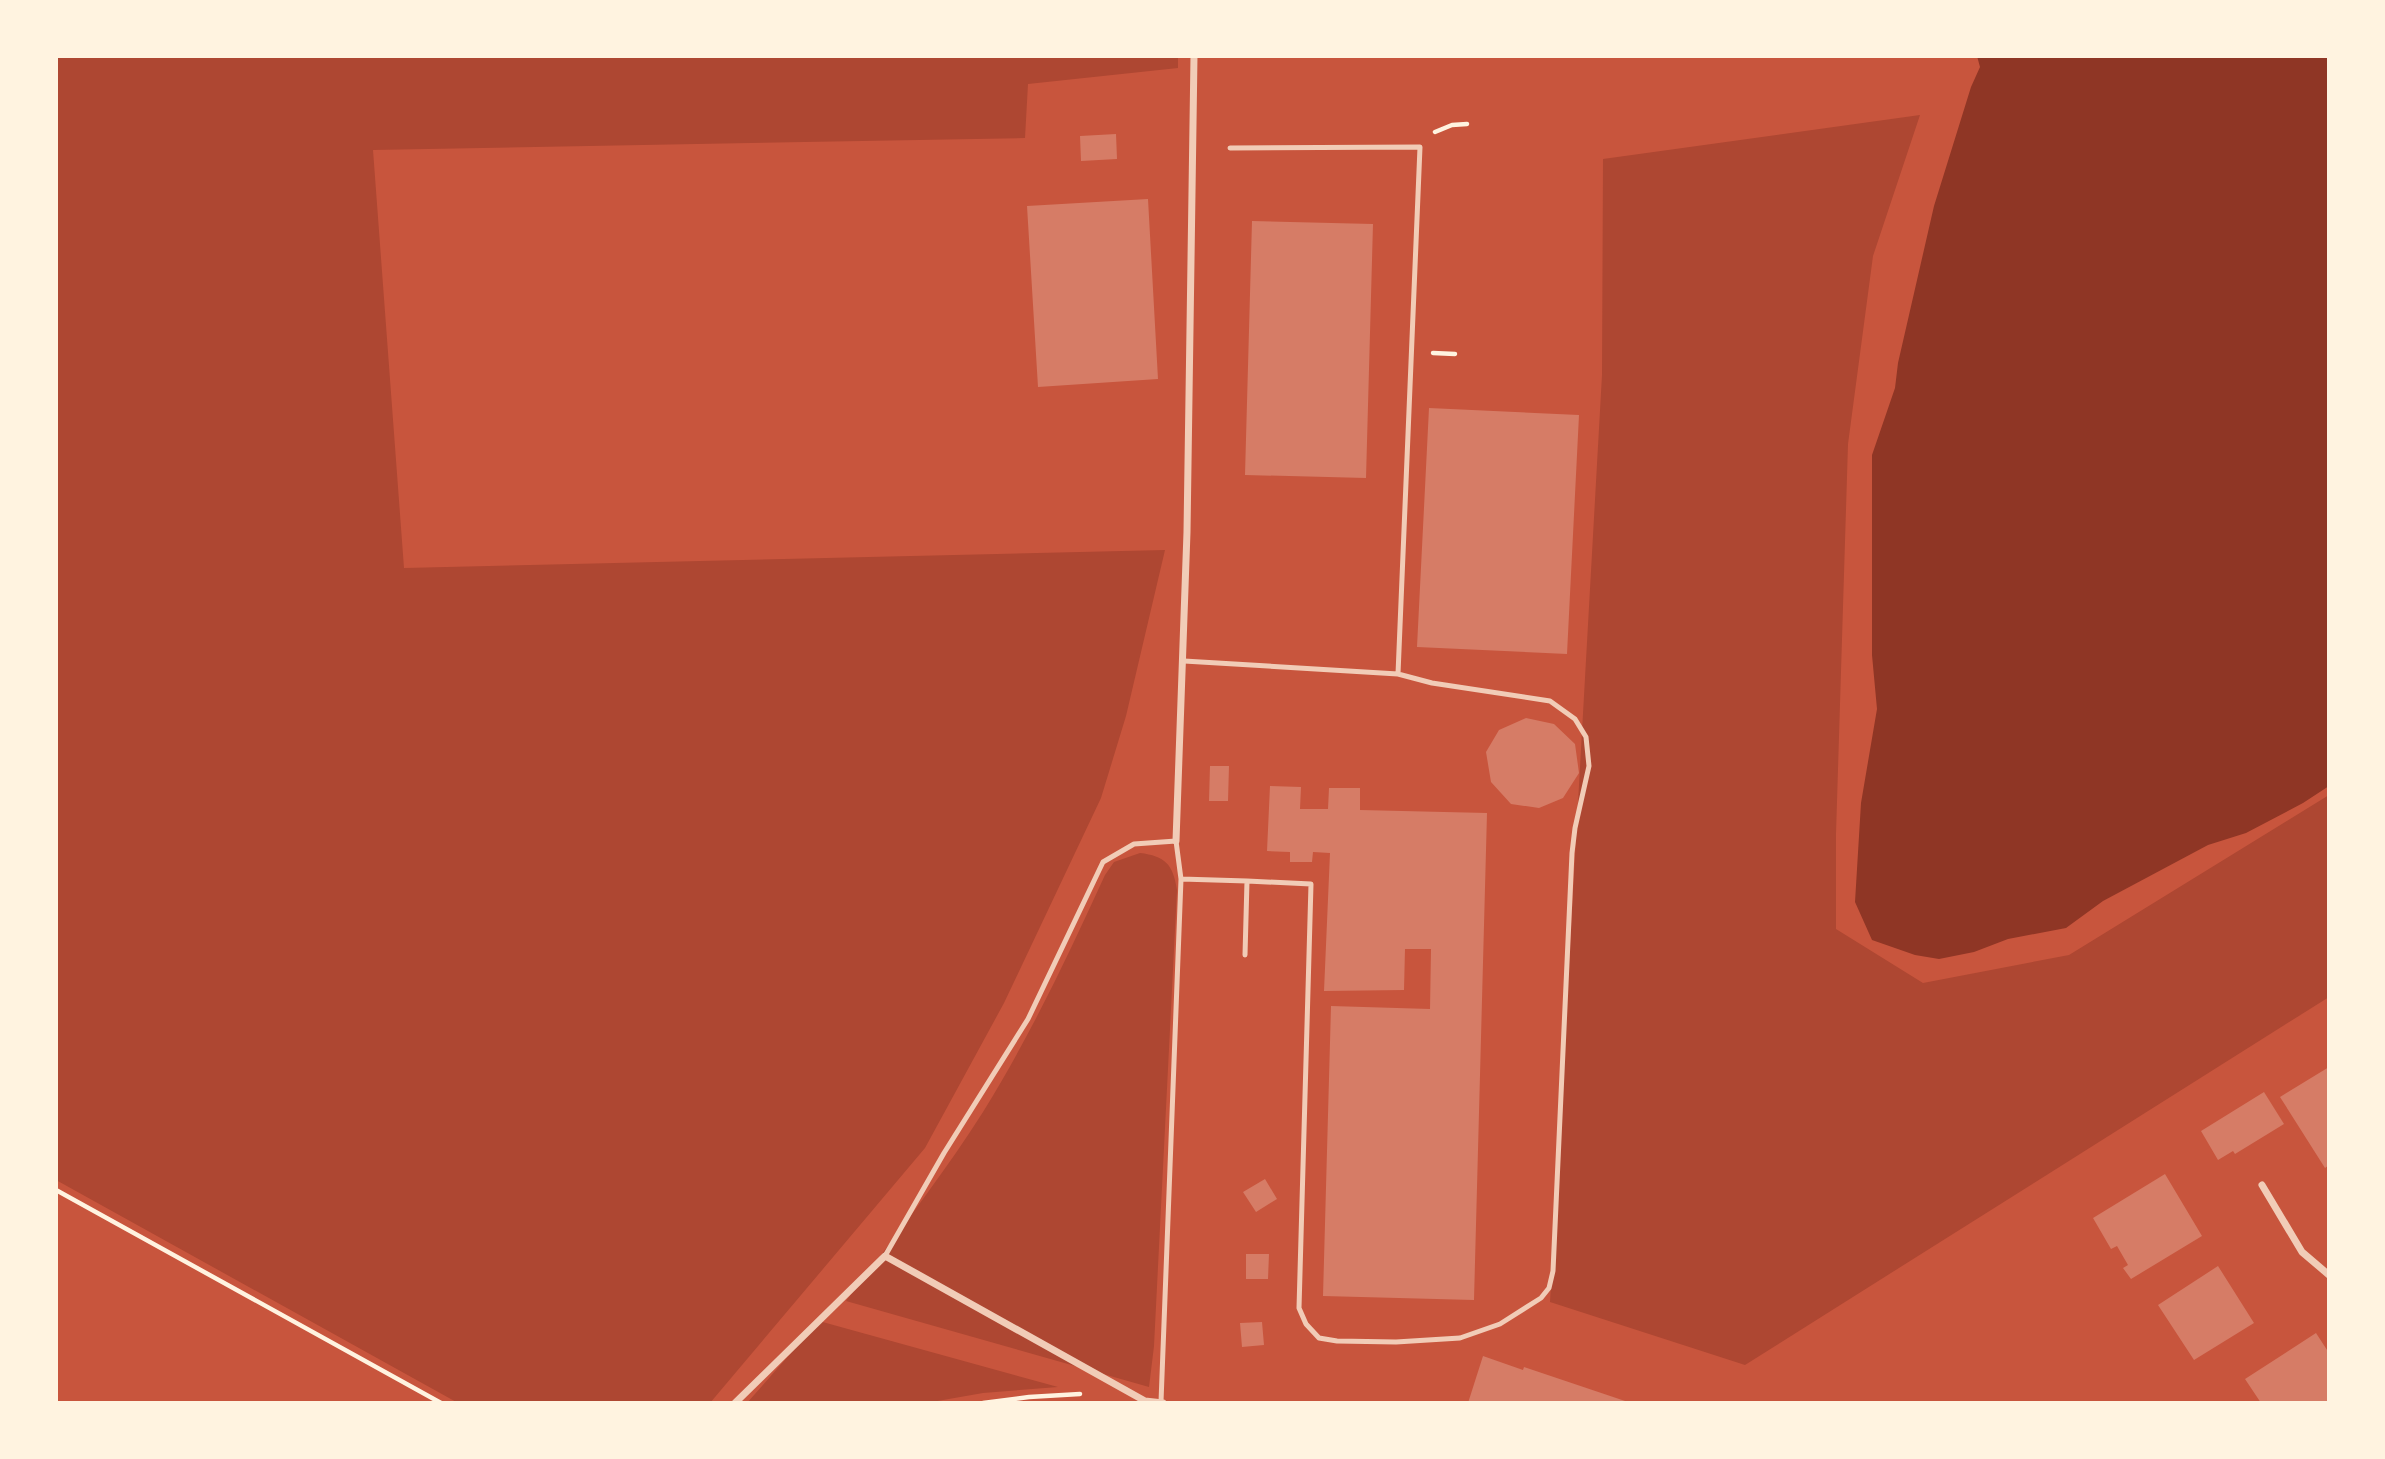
<svg xmlns="http://www.w3.org/2000/svg" width="2385" height="1459" font-family="'Varela Round',sans-serif">
	<rect width="100%" height="100%" fill="#c8553d"/>
	<path fill="#ae4732" d="M56,56H1178V68L1028,84L1025,138L373,150L404,568L1165,550L1126,716L1101,798L1004,1003L925,1148L710,1403H458L56,1180Z
		M1920,115L1873,256L1848,444L1836,834V929L1923,983L2069,955L2329,795V997L1745,1365L1550,1302L1602,375L1603,159Z
		M1140,853C1165,856 1173,864 1177,890L1154,1346L1149,1387L846,1301C893,1239 941,1178 983,1112C1030,1036 1068,956 1105,875L1114,862Z
		M819,1321L1058,1387L983,1393L926,1403H747Z"/>
	<path fill="#8f3625" d="M1977,56H2329V786L2303,803L2246,833L2208,845L2103,901L2066,928L2008,939L1974,952L1939,959L1915,955L1872,940L1855,902L1861,803L1877,709L1872,655V455L1895,388L1898,363L1934,206L1971,87L1980,67Z"/>
	<path fill="#d67c66" d="M1116,134L1117,159L1081,161L1080,136Z
		M1148,199L1158,379L1038,387L1027,206Z
		M1252,221L1373,224L1366,478L1245,475Z
		M1429,408L1579,415L1567,654L1417,647Z
		M1526,718L1554,724L1575,744L1579,773L1563,798L1539,808L1511,804L1491,782L1486,752L1499,730Z
		M1210,766H1229L1228,801H1209Z
		M1270,786L1301,787L1300,809H1328L1329,788H1360V810L1487,813L1474,1300L1323,1296L1331,1006L1430,1009L1431,949H1405L1404,990L1324,991L1330,853L1313,852L1312,862H1290V852L1267,851Z
		M2329,1067V1165L2325,1168L2280,1097Z
		M2264,1092L2284,1124L2235,1154L2233,1151L2218,1160L2201,1131Z
		M2165,1174L2202,1236L2131,1279L2123,1268L2128,1265L2117,1246L2111,1249L2093,1218Z
		M1265,1179L1277,1199L1256,1212L1243,1192Z
		M1246,1254H1269L1268,1279H1246Z
		M2218,1266L2254,1323L2194,1360L2158,1305Z
		M1262,1322L1264,1345L1242,1347L1240,1323Z
		M2316,1333L2329,1353V1403H2261L2245,1379Z
		M1483,1356L1523,1370L1524,1367L1631,1403H1468Z"/>
	<g fill="none" stroke-linecap="round" stroke-linejoin="round">
		<path stroke="#fff3e0" stroke-width="4.5" d="M1435,132L1452,125L1467,124
			M1433,353L1455,354
			M56,1190L441,1403
			M983,1403L1029,1397L1080,1394"/>
		<path stroke="#f1ccb7" stroke-width="5" d="M1184,661L1398,674L1420,147L1230,148
			M1181,879L1247,881L1245,955
			M1247,881L1311,884L1299,1308L1306,1324L1319,1338L1337,1341L1396,1342L1460,1338L1500,1324L1541,1298L1549,1288L1553,1271L1572,853L1575,828L1589,766L1586,737L1575,719L1550,701L1432,683L1398,674
			M885,1256L944,1153L1028,1019L1103,862L1134,844L1176,841L1181,879L1161,1402"/>
		<path stroke="#f1ccb7" stroke-width="7" d="M1176,841L1187,532L1194,56
			M2262,1185L2302,1252L2329,1275
			M735,1403L885,1256L1145,1401L1163,1403"/>
	</g>
	<rect width="2385" height="1459" fill="none" stroke="#fff3e0" stroke-width="116"/>
</svg>
